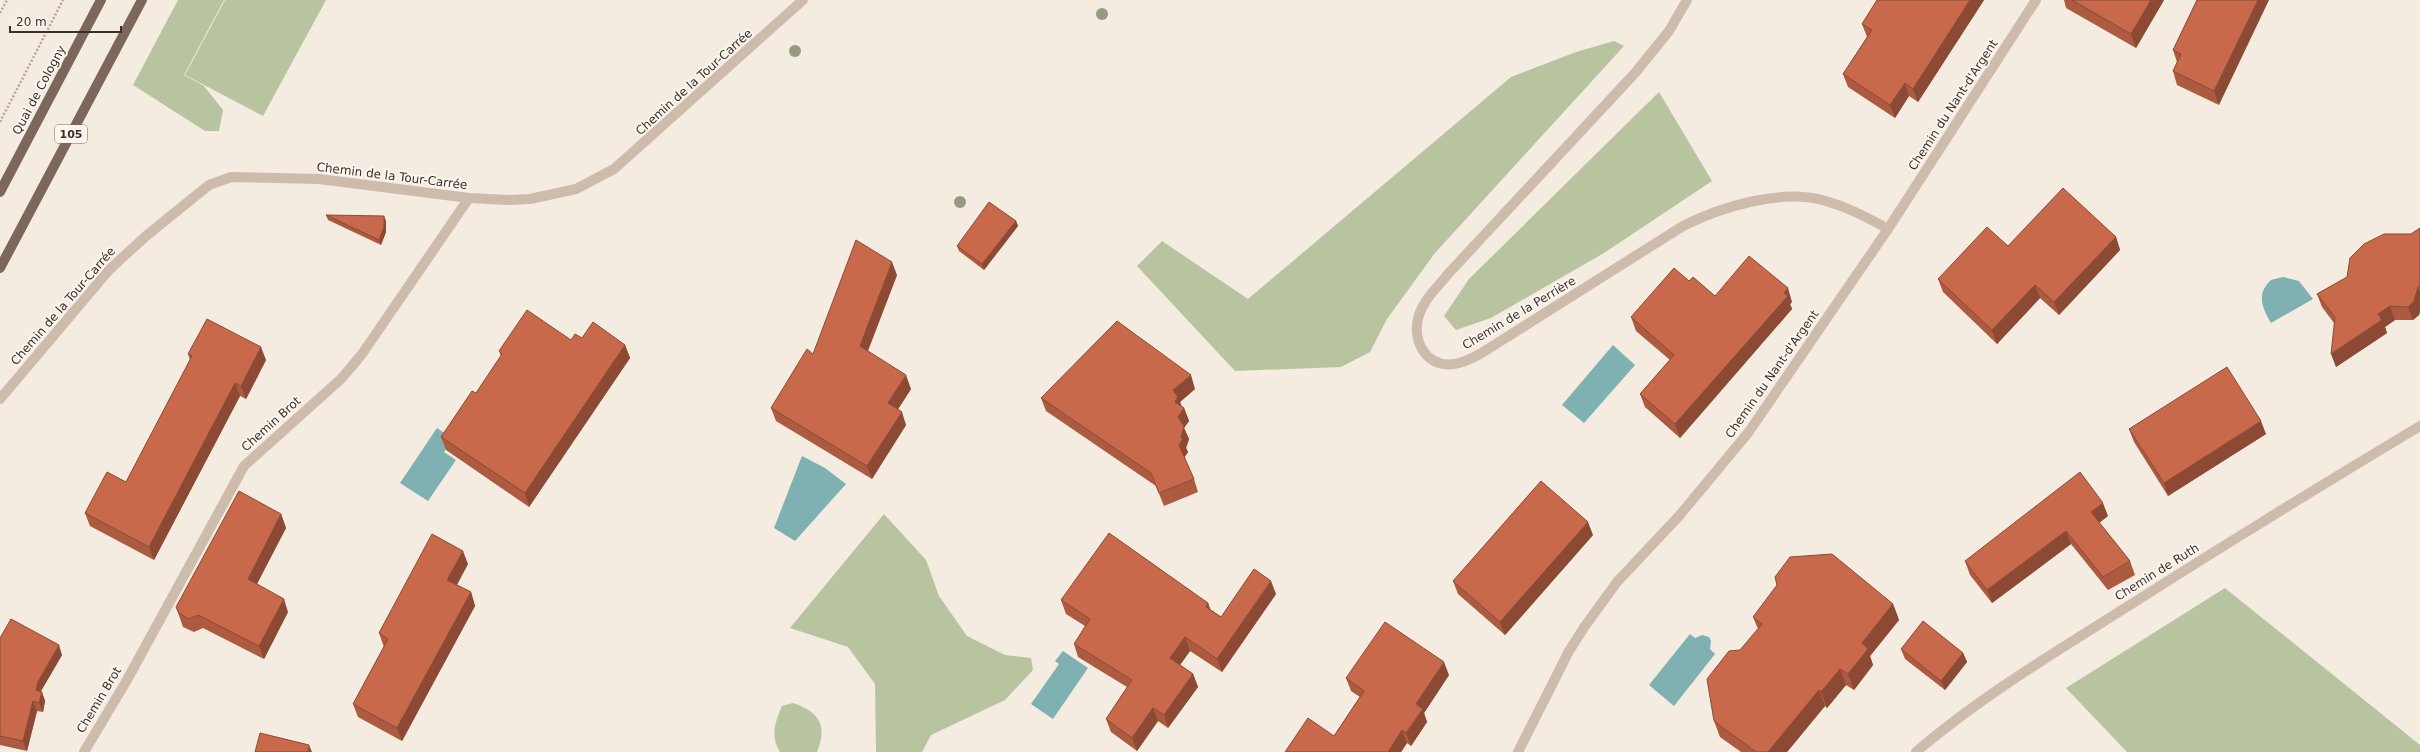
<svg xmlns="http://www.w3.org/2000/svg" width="2420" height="752" font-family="'DejaVu Sans',sans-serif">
	<rect width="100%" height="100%" fill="#f4ebe1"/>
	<path fill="#b8c4a0" d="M178,0H224L184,75L204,86L223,110L219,131H205L133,85Z
		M225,0H326L263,116L185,75Z
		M1614,41L1624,46L1435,253L1387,319L1370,352L1341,367L1235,371L1137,266L1162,241L1248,299L1511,77L1576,52Z
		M1659,92L1712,181L1604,253L1491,318L1456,330L1444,316L1469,279Z
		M884,514L926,560L939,596L967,636L1005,655L1031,658L1033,670L1005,700L931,735L922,752H876L875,684L848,647L790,628Z
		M2225,588L2420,745V752H2127L2066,688Z
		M793,703C819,712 828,725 817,752H780C770,737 775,722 782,706Z"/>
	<path fill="#7fb0b2" d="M2283,277L2299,281L2313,299L2271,323C2262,308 2256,294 2271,280Z
		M1613,345L1635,365L1584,423L1562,405Z
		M437,428L453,439L444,452L456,460L428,501L400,483Z
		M802,456L825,468L846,484L795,541L774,528Z
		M1690,634L1695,638L1702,635L1709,637L1711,641L1710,649L1715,654L1674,706L1649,685Z
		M1063,651L1088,668L1053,719L1031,704L1059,664L1055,661Z"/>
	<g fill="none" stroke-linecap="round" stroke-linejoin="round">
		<path stroke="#b9a596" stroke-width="2.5" stroke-dasharray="2 2" stroke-linecap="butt" d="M0,13L7,0
			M0,122L63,0"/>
		<path stroke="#cdbbac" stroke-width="10" d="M1687,0L1669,31L1635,73L1448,274C1438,287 1424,299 1419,315C1411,339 1425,368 1454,364C1464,363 1472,358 1480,354L1683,226C1721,207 1779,189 1822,200C1846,206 1867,217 1888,229
			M0,399L109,270L146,236L209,185L231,177L319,179L469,198L508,200L530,199L576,189L614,169L803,0
			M84,752L127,680L244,466L342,378L362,354L469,198
			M1518,752L1569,651L1585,626L1617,582L1679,516L1748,433L1888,229L2036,0
			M1916,752C1979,698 2052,654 2122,610C2221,547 2320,486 2420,426"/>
		<path stroke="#7d675c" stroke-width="10" d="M0,192L101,0
			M0,268L142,0"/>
	</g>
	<g fill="#969b7f">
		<circle cx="1102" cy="14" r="6"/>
		<circle cx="795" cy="51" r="6"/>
		<circle cx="960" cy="202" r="6"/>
	</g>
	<path fill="#ac5a40" d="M1877,0H1984L1918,102L1909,96L1895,118L1848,87L1843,74L1867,37L1862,24Z
		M2064,0H2164L2136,48L2066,8Z
		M2197,0L2219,105L2177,85L2173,71L2177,62L2173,50Z
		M326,215L386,221V232L381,245L328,220Z
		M1016,221L1018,226L984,270L959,251L957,246Z
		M2420,228V312L2419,315L2413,320H2395L2385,327L2387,333L2336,367L2334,323L2322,307L2317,294L2347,277Z
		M2116,237L2120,250L2059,315L2040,298L1997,344L1943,292L1938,279L2008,246Z
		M897,275L868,351L911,389L898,409L906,425L872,479L776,421L771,408L813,354Z
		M1689,281L1715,296L1792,302L1790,304L1792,309L1680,438L1645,407L1640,394L1670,360L1636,331L1631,317Z
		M582,338L625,345L630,358L529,507L446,450L441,437L476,393L501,356L499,351Z
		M188,354L266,360L246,399L240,396L154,560L90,526L85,513L126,482L190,360Z
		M1195,389L1180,402L1182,407L1184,408L1189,421L1184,428L1189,439L1186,448L1188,452L1184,458L1194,479L1198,492L1164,506L1156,486L1046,411L1041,398Z
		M2129,429L2266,434L2168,496L2134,442Z
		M281,514L286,528L257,584L288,612L264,659L203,628L194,632L183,627L176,607Z
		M2108,516L2099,523L2130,561L2135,575L2108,590L2071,544L1992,603L1970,575L1965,561Z
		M1593,535L1505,635L1458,594L1453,581Z
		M468,564L457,585L471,592L475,606L402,741L358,717L353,704L384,647L379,633Z
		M1276,594L1222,672L1190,651L1180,665L1193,674L1198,687L1168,728L1158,721L1137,751L1111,732L1106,719L1127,687L1078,657L1074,644L1085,626L1066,614L1061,600L1208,603L1210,609L1221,617Z
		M1893,604L1899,620L1870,656L1873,665L1854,690L1846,685L1827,708L1825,706L1787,752H1741L1720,737L1714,721L1758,629L1753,617Z
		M0,638L62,655L41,691L45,701L43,712L37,711L27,751L0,745Z
		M1901,649L1963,653L1967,662L1945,690L1905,659Z
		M1449,675L1424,713L1427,722L1411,746L1407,743L1401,752H1285L1334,736L1360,697L1351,691L1346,678Z"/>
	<path fill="#8c4a34" d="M1970,0H1984L1918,102L1913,89Z
		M2151,0H2164L2136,48L2131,34Z
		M2258,0H2269L2219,105L2214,91Z
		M1905,83L1909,96L1895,118L1890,105Z
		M384,216L386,221V232L381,245L379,240Z
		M1016,221L1018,226L984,270L982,264Z
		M2116,237L2120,250L2059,315L2054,302Z
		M892,262L897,275L864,360L860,346Z
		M2035,285L2040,298L1997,344L1992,330Z
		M2418,287L2420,292V312L2419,315L2413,320L2408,307Z
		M1788,288L1792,302L1790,304L1792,309L1680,438L1675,424Z
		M2390,306L2395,320L2385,327L2387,333L2336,367L2331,354L2378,314Z
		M625,345L630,358L529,507L525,493Z
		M261,347L266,360L246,399L241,386Z
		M906,375L911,389L893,417L888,403Z
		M1191,375L1195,389L1180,402L1183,410L1184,408L1189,421L1184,428L1189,439L1186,448L1188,452L1183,459L1179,445L1181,438L1173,390Z
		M235,383L240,396L154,560L149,547Z
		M902,412L906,425L872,479L867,466Z
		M2261,421L2266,434L2168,496L2164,483Z
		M2103,503L2108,516L2096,525L2091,512Z
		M281,514L286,528L252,593L248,579Z
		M1588,522L1593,535L1505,635L1500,622Z
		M2066,531L2071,544L1992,603L1987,590Z
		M463,551L468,564L452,593L447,580Z
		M1271,581L1276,594L1222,672L1217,659Z
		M471,592L475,606L402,741L397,728Z
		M284,599L288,612L264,659L259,646Z
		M1208,603L1213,617L1206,607Z
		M1893,604L1899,620L1870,656L1873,665L1854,690L1848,674L1862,643Z
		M1185,637L1190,651L1175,672L1170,658Z
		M59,645L62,655L41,691L36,690L38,682Z
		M1963,653L1967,662L1945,690L1941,681Z
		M1444,662L1449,675L1424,713L1427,722L1411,746L1406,733L1416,704Z
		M1840,669L1846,685L1827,708L1821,692Z
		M1193,674L1198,687L1168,728L1164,715Z
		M1819,690L1825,706L1787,752H1768Z
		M42,692L45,701L43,712L39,703Z
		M33,701L37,711L27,751L23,741Z
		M1153,708L1158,721L1137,751L1132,738Z
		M1402,730L1407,743L1401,752H1388Z
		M309,745L312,752H308Z"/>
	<path fill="#c8694b" stroke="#8c4a34" d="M1877,0H1970L1913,89L1905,83L1890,105L1843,74L1872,30L1862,24Z
		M2072,0H2151L2131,34Z
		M2197,0H2258L2214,91L2173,71L2181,54L2173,50Z
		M2063,188L2116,237L2054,302L2035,285L1992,330L1938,279L1987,227L2008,246Z
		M989,202L1016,221L982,264L957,246Z
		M326,215L384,216V227L379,240Z
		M2420,228V286L2418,287L2414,301L2408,307L2390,306L2378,314L2382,320L2331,354L2335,317L2317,294L2347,277L2350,258L2364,244L2384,234H2411Z
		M856,240L892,262L860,346L906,375L888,403L902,412L867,466L771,408L807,349L813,354Z
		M1749,256L1788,288L1784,293L1788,296L1675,424L1640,394L1674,355L1631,317L1674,268L1689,281L1693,277L1715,296Z
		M527,310L571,340L575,334L582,338L593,322L625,345L525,493L441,437L472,391L476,393L502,354L499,351Z
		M207,319L261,347L241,386L235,383L149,547L85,513L107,472L126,482L192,356L188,354Z
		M1117,321L1191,375L1173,390L1178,397L1175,402L1184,408L1178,417L1184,426L1181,438L1183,439L1179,445L1194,479L1159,493L1151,473L1041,398Z
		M2227,367L2261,421L2164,483L2129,429Z
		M2080,472L2103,503L2091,512L2130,561L2103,577L2066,531L1987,590L1965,561Z
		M1541,481L1588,522L1500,622L1453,581Z
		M239,491L281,514L248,579L284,599L259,646L198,615L189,619L179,613L176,607Z
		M1109,533L1208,603L1206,607L1221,617L1254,569L1271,581L1217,659L1185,637L1170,658L1193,674L1164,715L1153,708L1132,738L1106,719L1132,680L1074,644L1090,619L1061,600Z
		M432,534L463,551L447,580L471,592L397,728L353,704L388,639L379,633Z
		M1832,554L1893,604L1862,643L1868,649L1848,674L1840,669L1821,692L1819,690L1768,752H1756L1714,721L1707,679L1729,651L1740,650L1762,624L1753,617L1777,585L1775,577L1790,557Z
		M11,619L59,645L38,682L36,690L42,692L39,703L33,701L23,741L0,736V638Z
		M1923,621L1963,653L1941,681L1901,649Z
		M1385,622L1444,662L1416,704L1423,709L1406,733L1402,730L1388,752H1285L1308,718L1334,736L1364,691L1346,678Z
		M260,733L309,745L308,752H255Z"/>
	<g text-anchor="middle" stroke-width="4" stroke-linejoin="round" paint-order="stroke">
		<rect fill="#fbf5ee" stroke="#756b66" stroke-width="1" x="55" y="125" width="32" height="18" rx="3"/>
		<g font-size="11" font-weight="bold" fill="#3b302b">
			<text x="71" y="138">105</text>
		</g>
		<g font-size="12" fill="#3b302b" stroke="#fbf5ee">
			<text transform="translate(694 82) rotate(-42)" y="4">Chemin de la Tour-Carrée</text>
			<text transform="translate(39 90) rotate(-62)" y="4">Quai de Cologny</text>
			<text transform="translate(1953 105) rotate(-57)" y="4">Chemin du Nant-d'Argent</text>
			<text transform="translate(392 176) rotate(7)" y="4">Chemin de la Tour-Carrée</text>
			<text transform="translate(63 306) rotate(-49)" y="4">Chemin de la Tour-Carrée</text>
			<text transform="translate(1519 313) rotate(-31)" y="4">Chemin de la Perrière</text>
			<text transform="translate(1772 374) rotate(-55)" y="4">Chemin du Nant-d'Argent</text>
			<text transform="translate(271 424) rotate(-42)" y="4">Chemin Brot</text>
			<text transform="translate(2157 572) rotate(-32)" y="4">Chemin de Ruth</text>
			<text transform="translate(99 700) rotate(-59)" y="4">Chemin Brot</text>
		</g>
	</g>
	<path d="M10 26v6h111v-6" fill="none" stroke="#3b302b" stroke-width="2"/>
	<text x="16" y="26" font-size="12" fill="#3b302b" stroke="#fbf5ee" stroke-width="3" paint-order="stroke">20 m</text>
</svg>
